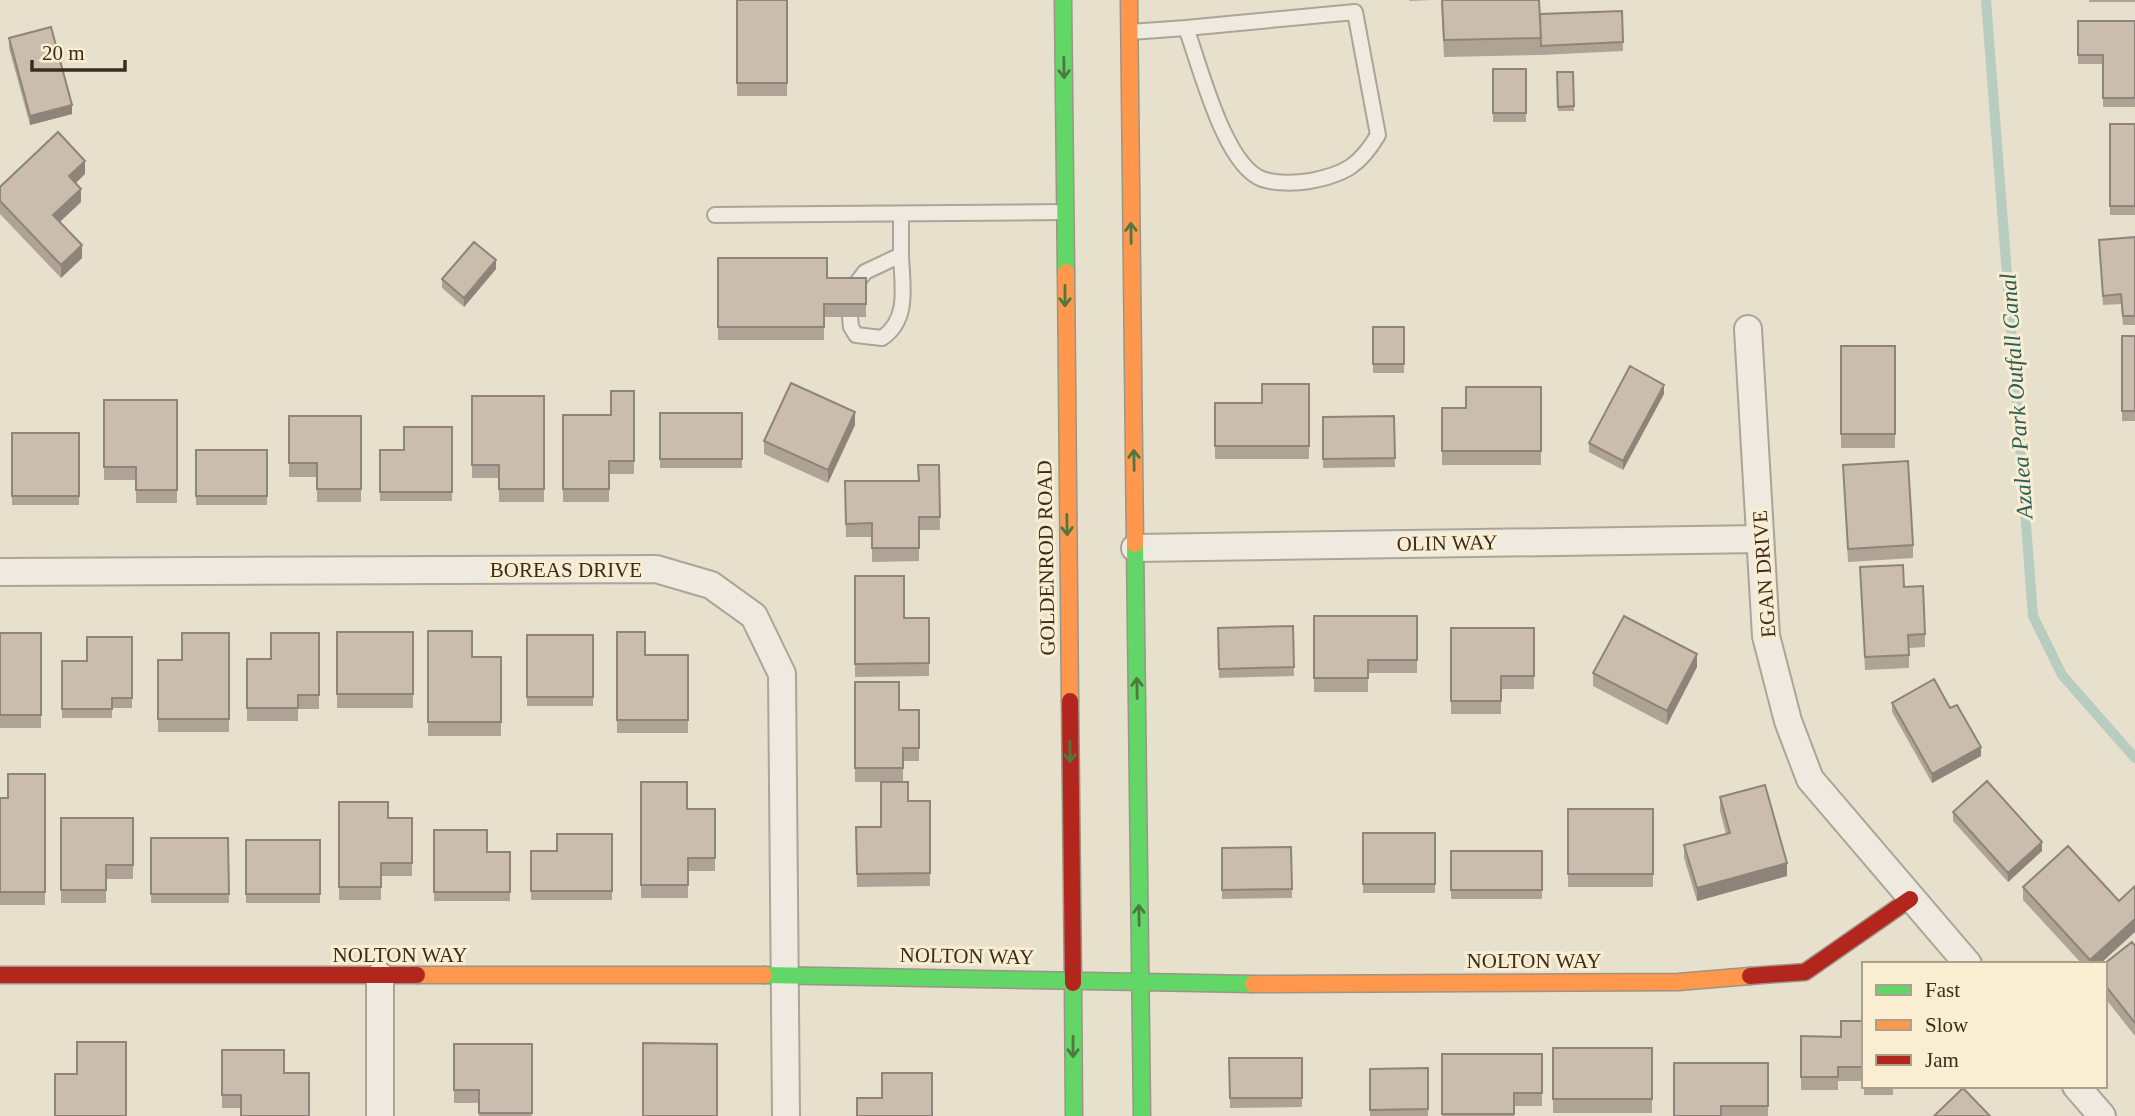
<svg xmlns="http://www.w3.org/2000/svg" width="2135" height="1116" font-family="'Times New Roman',serif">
	<rect width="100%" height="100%" fill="#e7e0cd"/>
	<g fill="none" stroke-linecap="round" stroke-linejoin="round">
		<path stroke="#b8ccc0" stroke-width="10" d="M1986,0L2033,616L2062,675L2135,758"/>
		<defs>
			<path id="lane" d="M1130,32L1186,28C1200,65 1224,165 1262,179C1276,184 1297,183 1310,181C1346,174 1360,165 1378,135L1355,12L1186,28
				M715,215L1064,212
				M850,292L865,272L901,255V214
				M850,317L851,327L856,335L882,338C910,319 902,285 901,255"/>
			<path id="street" d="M1748,329L1766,636L1788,721L1810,779L1968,964
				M1135,548L1760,539
				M0,572L656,569L711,585L754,616L782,674L786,1116
				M380,976V1116
				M2076,1086L2102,1116"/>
			<path id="fast" d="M1063,0L1066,272
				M1135,544L1142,1116
				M764,975L1253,984
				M1073,983L1074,1116"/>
			<path id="slow" d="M1129,0L1135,544
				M1066,272L1070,701
				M417,975H764
				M1253,984L1678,982L1750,976"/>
			<path id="jam" d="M1070,701L1073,983
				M0,975H417
				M1750,976L1805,972L1910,899"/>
		</defs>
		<use href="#lane" stroke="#aca496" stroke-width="18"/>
		<use href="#street" stroke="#aca496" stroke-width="30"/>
		<use href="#fast" stroke="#9c9486" stroke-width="19"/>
		<use href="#slow" stroke="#9c9486" stroke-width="19"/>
		<use href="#jam" stroke="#9c9486" stroke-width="19"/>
		<use href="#lane" stroke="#efeadf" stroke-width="14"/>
		<use href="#street" stroke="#efeadf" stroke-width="26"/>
		<use href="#fast" stroke="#63d668" stroke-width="16"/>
		<use href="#slow" stroke="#ff974d" stroke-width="16"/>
		<use href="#jam" stroke="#b3261e" stroke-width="16"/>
	</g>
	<path fill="#afa395" d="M737,0H787V96H737Z
		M1409,0H1432L1410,1Z
		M1441,0H1539L1540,14L1622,11L1623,51L1541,55L1444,57Z
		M2089,0H2135V2H2089Z
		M2078,21H2135V107H2103V64H2078Z
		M9,38L72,114L30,125L9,48Z
		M1493,69H1526V122H1493Z
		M1557,72H1573L1574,111H1558Z
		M2110,124H2135V215H2110Z
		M85,174L76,183L81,202L60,222L82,258L61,278L0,214V187Z
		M2135,237V325H2123L2121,304L2103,305L2099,240Z
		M718,258L827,278H866V317H824V340H718Z
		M496,269L464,307L442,288V279Z
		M1373,327H1404V373H1373Z
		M2122,336H2135V421H2122Z
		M1841,346H1895V448H1841Z
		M1309,384V459H1215V403H1262Z
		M1541,387V465H1442V408H1466Z
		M634,391V474H609V502H563V415H611Z
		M1664,394L1623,470L1589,452V443Z
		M472,396H544V502H499V478H472Z
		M104,400H177V503H136V480H104Z
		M660,413H742V468H660Z
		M289,416H361V502H317V477H289Z
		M1394,416L1395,467L1323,468V417Z
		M855,425L828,483L764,454V441Z
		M452,427V501H380V450H404Z
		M12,433H79V505H12Z
		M196,450H267V505H196Z
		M939,465L940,530H919V561L872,562V537H846L845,481H918Z
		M1843,465L1913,545V558L1848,562Z
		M1860,567L1904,587L1925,634V647L1909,648V668L1865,670Z
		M855,576L904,618H929V676L855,677Z
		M1314,616H1417V673H1368V692H1314Z
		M1293,626L1294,676L1219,678L1218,628Z
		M1451,628H1534V689H1501V714H1451Z
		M428,631L472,657H501V736H428Z
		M337,632H413V708H337Z
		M617,632L645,655H688V733H617Z
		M0,633H41V728H0Z
		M229,633V732H158V660H182Z
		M319,633V709H298V721H247V659H271Z
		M527,635H593V706H527Z
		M132,637V708H112V718H62V661H87Z
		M1697,667L1667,725L1593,686V673Z
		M855,682L899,710H919V761H903V782H855Z
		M1892,703L1981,756L1932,783L1892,712Z
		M45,774V905H0V798H8Z
		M641,782L687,809H715V871H688V898H641Z
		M1720,797L1787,876L1697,901L1684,858V845L1726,834L1720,811Z
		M908,801H930V886L857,887L856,827H881Z
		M339,802L388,818H412V876H381V900H339Z
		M1568,809H1653V887H1568Z
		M1953,812L2042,851L2008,882L1953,821Z
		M61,818H133V879H106V903H61Z
		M434,830L487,852H510V901H434Z
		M1363,833H1435V893H1363Z
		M612,834V900H531V851H557Z
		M151,838H228L229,903H151Z
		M246,840H320V903H246Z
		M1291,847L1292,898L1222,899V848Z
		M1451,851H1542V899H1451Z
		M2023,887L2119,901L2100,964H2082L2023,900Z
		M2135,946V1036L2105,998V964Z
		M1864,1021V1081H1838V1090H1801V1036L1841,1037Z
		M454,1044H532V1116H479V1103H454Z
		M1553,1048H1652V1113H1553Z
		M222,1050H284L241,1108H222Z
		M1442,1054H1542V1106H1514V1116H1442Z
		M1229,1058H1302V1107L1230,1108Z
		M1768,1063V1116H1674Z
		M1428,1068V1116H1370V1069Z
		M1864,1086H1893V1095H1864Z"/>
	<path fill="#8e8479" d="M72,105V114L30,125V116Z
		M85,161V174L69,189V176Z
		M81,189V202L53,228V215Z
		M82,245V258L61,278V265Z
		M496,260V269L464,307V298Z
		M1664,385V394L1623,470V461Z
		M855,412V425L828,483V470Z
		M1697,654V667L1667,725V711Z
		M1981,747V756L1932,783V774Z
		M2042,842V851L2008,882V873Z
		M1787,863V876L1697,901V888Z
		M2135,919V932L2100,964H2090V960Z"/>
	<path fill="#cbbdad" stroke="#8e8479" stroke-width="2" d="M737,0H787V83H737Z
		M1442,0H1539L1541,38L1444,40Z
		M1622,11L1623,42L1541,46L1540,14Z
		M2078,21H2135V98H2103V55H2078Z
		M51,27L72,105L30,116L9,38Z
		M1493,69H1526V113H1493Z
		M1557,72H1573L1574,106L1558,107Z
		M2110,124H2135V206H2110Z
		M58,132L85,161L69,176L81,189L53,215L82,245L61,265L0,201V187Z
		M2135,237V316H2123L2121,294L2103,296L2099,240Z
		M474,242L496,260L464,298L442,279Z
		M718,258H827V278H866V304H824V327H718Z
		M1373,327H1404V364H1373Z
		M2122,336H2135V411H2122Z
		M1841,346H1895V434H1841Z
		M1630,366L1664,385L1623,461L1589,443Z
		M791,383L855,412L828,470L764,441Z
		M1262,384H1309V446H1215V403H1262Z
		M1466,387H1541V451H1442V408H1466Z
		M611,391H634V461H609V489H563V415H611Z
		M472,396H544V489H499V465H472Z
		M104,400H177V490H136V467H104Z
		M660,413H742V459H660Z
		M289,416H361V489H317V463H289Z
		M1394,416L1395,458L1323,459V417Z
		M404,427H452V492H380V450H404Z
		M12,433H79V496H12Z
		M196,450H267V496H196Z
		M1908,461L1913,545L1848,549L1843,465Z
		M918,465H939L940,517H919V548H872V523L846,524L845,481H919Z
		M1903,565L1904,587L1923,586L1925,634L1908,635L1909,655L1865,657L1860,567Z
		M855,576H904V618H929V663L855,664Z
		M1314,616H1417V660H1368V678H1314Z
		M1624,616L1697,654L1667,711L1593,673Z
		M1293,626L1294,667L1219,669L1218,628Z
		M1451,628H1534V676H1501V701H1451Z
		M428,631H472V657H501V722H428Z
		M337,632H413V694H337Z
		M617,632H645V655H688V720H617Z
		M0,633H41V715H0Z
		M182,633H229V719H158V660H182Z
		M271,633H319V695H298V708H247V659H271Z
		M527,635H593V697H527Z
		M87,637H132V698H112V709H62V661H87Z
		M1934,679L1950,708L1957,705L1981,747L1932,774L1892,703Z
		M855,682H899V710H919V748H903V768H855Z
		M8,774H45V892H0V798H8Z
		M1987,781L2042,842L2008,873L1953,812Z
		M641,782H687V809H715V858H688V885H641Z
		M881,782H908V801H930V873L857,874L856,827H881Z
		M1765,785L1787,863L1697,888L1684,845L1730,833L1720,797Z
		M339,802H388V818H412V863H381V887H339Z
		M1568,809H1653V874H1568Z
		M61,818H133V865H106V890H61Z
		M434,830H487V852H510V892H434Z
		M1363,833H1435V884H1363Z
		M557,834H612V891H531V851H557Z
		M151,838H228L229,894H151Z
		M246,840H320V894H246Z
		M2068,846L2119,901L2135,886V919L2090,960L2023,887Z
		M1291,847L1292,889L1222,890V848Z
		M1451,851H1542V890H1451Z
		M2132,942L2135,946V1023L2105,985V964H2104Z
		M1841,1021H1864V1067H1838V1077H1801V1036L1841,1037Z
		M77,1042H126V1116H55V1074H77Z
		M643,1043L717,1044V1116H643Z
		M454,1044H532V1113H479V1090H454Z
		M1553,1048H1652V1099H1553Z
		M222,1050H284V1073H309V1116H241V1095H222Z
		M1442,1054H1542V1093H1514V1114H1442Z
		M1229,1058H1302V1098H1230Z
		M1674,1063H1768V1106H1721V1116H1674Z
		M1428,1068V1109L1370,1110V1069Z
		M882,1073H932V1116H857V1098H882Z
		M1963,1088L1990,1116H1934Z"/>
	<defs><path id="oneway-shaft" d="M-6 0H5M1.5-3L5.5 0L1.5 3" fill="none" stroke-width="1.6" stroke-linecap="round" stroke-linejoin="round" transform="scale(1.75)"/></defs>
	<g stroke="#4e783f">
		<use href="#oneway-shaft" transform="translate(1064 68) rotate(89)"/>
		<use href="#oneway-shaft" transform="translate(1131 233) rotate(-91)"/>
		<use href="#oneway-shaft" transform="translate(1065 296) rotate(90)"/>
		<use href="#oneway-shaft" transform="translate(1134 460) rotate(-91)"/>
		<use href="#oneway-shaft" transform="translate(1067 525) rotate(89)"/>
		<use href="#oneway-shaft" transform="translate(1137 688) rotate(-91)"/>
		<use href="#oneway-shaft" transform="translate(1070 752) rotate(89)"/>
		<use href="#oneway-shaft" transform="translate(1139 915) rotate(-91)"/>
		<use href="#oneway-shaft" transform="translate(1073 1047) rotate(90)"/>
	</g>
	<g text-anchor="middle" stroke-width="6" stroke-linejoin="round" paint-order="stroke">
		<g font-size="21" fill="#3c2c1d" stroke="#f9eed2">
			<text transform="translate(1447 543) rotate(-1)" y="7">OLIN WAY</text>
			<text transform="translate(1046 558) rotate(-91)" y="7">GOLDENROD ROAD</text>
			<text x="566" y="577">BOREAS DRIVE</text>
			<text transform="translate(1764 574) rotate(-94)" y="7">EGAN DRIVE</text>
			<text x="400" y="962">NOLTON WAY</text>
			<text transform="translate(967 956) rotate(1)" y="7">NOLTON WAY</text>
			<text x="1534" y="968">NOLTON WAY</text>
		</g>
		<g font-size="23" font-style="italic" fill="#2a5d5a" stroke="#f9eed2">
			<text transform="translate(2016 396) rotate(-94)" y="8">Azalea Park Outfall Canal</text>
		</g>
	</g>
	<rect x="1862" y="962" width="245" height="126" fill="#f9eed2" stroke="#ada08a" stroke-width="2"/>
	<rect x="1876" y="985" width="35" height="10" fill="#63d668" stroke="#ada08a" stroke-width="2"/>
	<text x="1925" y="997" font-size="21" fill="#3c2c1d">Fast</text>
	<rect x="1876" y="1020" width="35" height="10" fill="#ff974d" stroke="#ada08a" stroke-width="2"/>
	<text x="1925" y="1032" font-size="21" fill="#3c2c1d">Slow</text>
	<rect x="1876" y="1055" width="35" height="10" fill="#b3261e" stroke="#ada08a" stroke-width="2"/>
	<text x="1925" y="1067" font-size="21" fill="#3c2c1d">Jam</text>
	<path d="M32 60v10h93v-10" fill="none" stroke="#3c2c1d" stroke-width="3.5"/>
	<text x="42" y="60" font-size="21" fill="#3c2c1d" stroke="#f9eed2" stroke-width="5" paint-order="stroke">20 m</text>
</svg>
